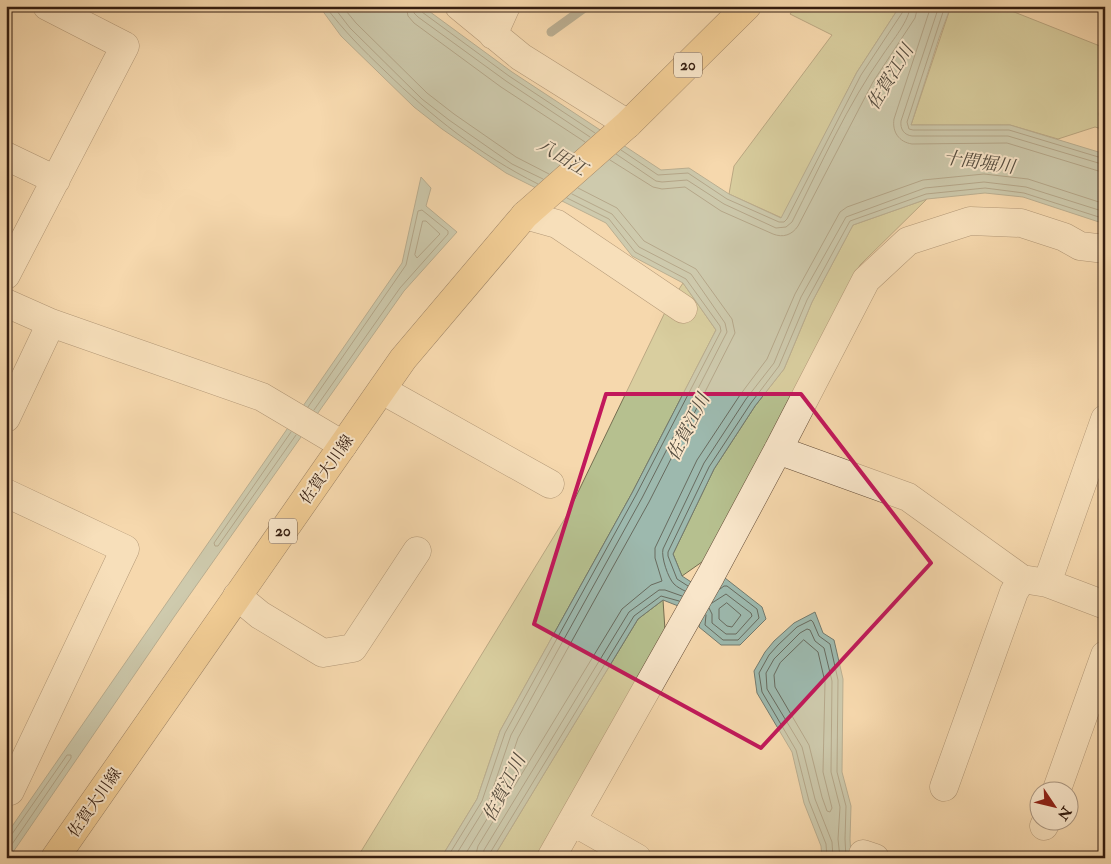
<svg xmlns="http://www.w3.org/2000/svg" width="1111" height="864" font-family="'IM FELL Double Pica','Noto Serif JP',serif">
	<rect width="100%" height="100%" fill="#f6d8ad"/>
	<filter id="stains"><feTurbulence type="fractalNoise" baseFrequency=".004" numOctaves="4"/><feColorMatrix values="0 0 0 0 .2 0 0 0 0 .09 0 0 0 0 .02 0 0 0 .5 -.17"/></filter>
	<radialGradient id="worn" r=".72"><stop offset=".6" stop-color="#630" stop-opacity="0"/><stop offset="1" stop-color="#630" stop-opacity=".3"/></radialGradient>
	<path fill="#b6c08f" stroke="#756e50" d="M796,6H900L857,72L782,218L729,194L734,166L832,35L790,14Z
		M951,6H999L1105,48V130L1095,127L1058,139L1010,125H911Z
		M927,199L860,265L709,557L682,576L673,554L714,469L755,406L784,369L812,302L853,225Z
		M683,283L716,330L632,493L500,731L477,799L441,858H357L567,515L668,306Z
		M663,600L665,630L543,858H493L638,619Z"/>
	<path fill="#9db9ae" stroke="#737b6f" d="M319,6H422L512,72L661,170L689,168L729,194L781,218L857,72L900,6H951L939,38L911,125H1010L1105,154V224L1023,197L985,193L927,199L853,225L812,302L784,369L755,406L714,469L673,554L682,576L708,593L725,578L762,607L766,619L740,645H721L699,627L701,615L663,600L638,619L493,858H441L477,799L500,731L632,493L716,330L683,283L632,256L606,223L506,173L442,129L414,107L341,36Z
		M421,177L431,188L426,206L457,232L404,291L174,617L9,858H6V835L402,263Z
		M815,612L823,633L834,640L843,679L842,772L851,806L850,839L851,858H822L821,846L804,803L792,752L757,693L754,671L765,652L774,641L794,623Z"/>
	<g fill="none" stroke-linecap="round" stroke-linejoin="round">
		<path stroke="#686b5f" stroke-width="1" d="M325,6C344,31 363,50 385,71C431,116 480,155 538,184
			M333,6L350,28L422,99L449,120L512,164L543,179
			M342,6L356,23L427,93L454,114L516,157L549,174
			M406,6L408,16L414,23L501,87L585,142
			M413,6L414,13L418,17L506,81L590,137
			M420,6L422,12L509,76L595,133
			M931,6L894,119C892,132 899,142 912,144L1007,143L1105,173
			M939,6L901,121C900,129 904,135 912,136H1008L1105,165
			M945,6L907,122L909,129L913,130H1009L1105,159
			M621,150L658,175L688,173L727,199L779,222H784L787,219L861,75L904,10V6
			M616,154L656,181L662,182L687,180L724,204L776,228L786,227L792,222C821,165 847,105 884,53C892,41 910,20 910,6
			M610,160L653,187L662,189L685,187L721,211L773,234C783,238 792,235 798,226L873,82L915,18L918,6
			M423,221H426L440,234L417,258L415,255Z
			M308,407L406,265L418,211L422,210L448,231V234L400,288L314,410
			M291,432L214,543L215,546H218L296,435
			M688,586L677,579L668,556V552L709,467L751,403L779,366L807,300L850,221L926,194L985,188L1024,193L1105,219
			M685,591C681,589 677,587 674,584C668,578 661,557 663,549L704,463L746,399L774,363L801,297L846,217L925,188L984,182L1026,187L1105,212
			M727,603L741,615L732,627L727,626L719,619V609Z
			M709,608L712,614V623L726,634H736L752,616L751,613L726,594L712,603
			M706,615L705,625L723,640H738L759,618L757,609L727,586H724L720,589
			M804,640L818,652L825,682L823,772L832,808L830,812L827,811L822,797L809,745L775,687L774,675L780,663Z
			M6,837L12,834L67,755H71V758L6,853
			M447,858L482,801L505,733L636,495L721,331L720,326L686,279L635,252L609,219L567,198
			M454,858L488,803L511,735L642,498L727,332L725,323L691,274L639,247L612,214L572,194
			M463,858L495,806L518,738L649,502L735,333L732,319L696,269L644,241L617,208L578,188
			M475,858L478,846L622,609L651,585L662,581L655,558V548L697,460L740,395L767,359L795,294L840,212L847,207L923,180L984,174L1028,179L1105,204
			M483,858L484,850L629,612L659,590H665L682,596
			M489,858L490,853L634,616L661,596L679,601
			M827,858L826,844L809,801L796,750L762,692L759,673L769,655L778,645L797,627L811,620L813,622L819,636L830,644L838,680L837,772L846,806L845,839L846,858
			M833,858L832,842L815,799L802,747L767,689L766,673L774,659L800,633L807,629L810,630L815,641L824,648L832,681L831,772L840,807L838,839L840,858"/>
		<path stroke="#737b6f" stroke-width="9" d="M551,32L587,6
			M1103,114L1105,115"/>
		<defs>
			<path id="minor" d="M459,6L521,57L628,124
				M493,35L506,6
				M6,156L56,180
				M525,215L557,224L683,309
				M6,275L125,46L47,6
				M6,303L51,323L262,397L343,445
				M382,390L550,484
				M6,418L51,323
				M778,450L908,497L1022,579L1047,583L1105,605
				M6,493L125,549L10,791L6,789
				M1047,583L1105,419
				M237,596L260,615L323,653L353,648L417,551
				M944,787L1014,592L1022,579
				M1056,792L1105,655
				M572,821L637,858
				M1044,826L1046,822
				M863,854L875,858
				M551,858L711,575L778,450L866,280L908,241L970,221L1021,223L1064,237L1080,246L1105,249"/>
			<path id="primary" d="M55,858L403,359L525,215L628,124L747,6"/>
		</defs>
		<use href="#minor" stroke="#644c37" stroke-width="29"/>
		<use href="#primary" stroke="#341d10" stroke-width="29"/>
		<use href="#minor" stroke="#f9e6ca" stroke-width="28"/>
		<use href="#primary" stroke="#ebbc76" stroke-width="28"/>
	</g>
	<path d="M0 0H1111V864H0ZM606,394H801L931,563L761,748L534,624Z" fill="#f6d8ad" fill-opacity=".55" fill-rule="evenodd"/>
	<path fill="none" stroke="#c2185b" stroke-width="4" stroke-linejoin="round" d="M606,394H801L931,563L761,748L534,624Z"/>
	<g text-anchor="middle" stroke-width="4" stroke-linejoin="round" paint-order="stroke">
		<g fill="#f9e6ca" stroke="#6f5948" stroke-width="1">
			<rect x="674" y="52.5" width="28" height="25" rx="4"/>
			<rect x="269" y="518.5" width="28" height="25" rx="4"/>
		</g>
		<g font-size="15" font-weight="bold" fill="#341d10">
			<text x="688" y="70">20</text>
			<text x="283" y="536">20</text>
		</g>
		<g font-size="16" fill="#341d10" stroke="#f9e6ca">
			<text transform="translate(326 469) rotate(-55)" y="6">佐賀大川線</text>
			<text transform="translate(94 802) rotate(-55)" y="6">佐賀大川線</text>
		</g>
		<g font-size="18" font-style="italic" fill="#544c3f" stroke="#f9e6ca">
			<text transform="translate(890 77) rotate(-59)" y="6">佐賀江川</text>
			<text transform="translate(562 157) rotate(31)" y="6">八田江</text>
			<text transform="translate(979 162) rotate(8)" y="6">十間堀川</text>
			<text transform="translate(688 427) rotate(-63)" y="6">佐賀江川</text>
			<text transform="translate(504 788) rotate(-63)" y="6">佐賀江川</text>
		</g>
	</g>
	<rect width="1111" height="864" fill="none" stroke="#f6d8ad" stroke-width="25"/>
	<rect x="8" y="8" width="1096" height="849" fill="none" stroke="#341d10" stroke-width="2.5"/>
	<rect x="12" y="12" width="1086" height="839" fill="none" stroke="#341d10"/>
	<g transform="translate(1054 806) rotate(125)"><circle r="24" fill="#f9e6ca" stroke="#aa9680"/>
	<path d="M0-4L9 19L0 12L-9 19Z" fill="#8f2418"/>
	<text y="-8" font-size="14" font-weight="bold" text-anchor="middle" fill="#341d10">N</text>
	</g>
	<rect width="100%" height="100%" filter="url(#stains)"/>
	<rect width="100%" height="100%" fill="url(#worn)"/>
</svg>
